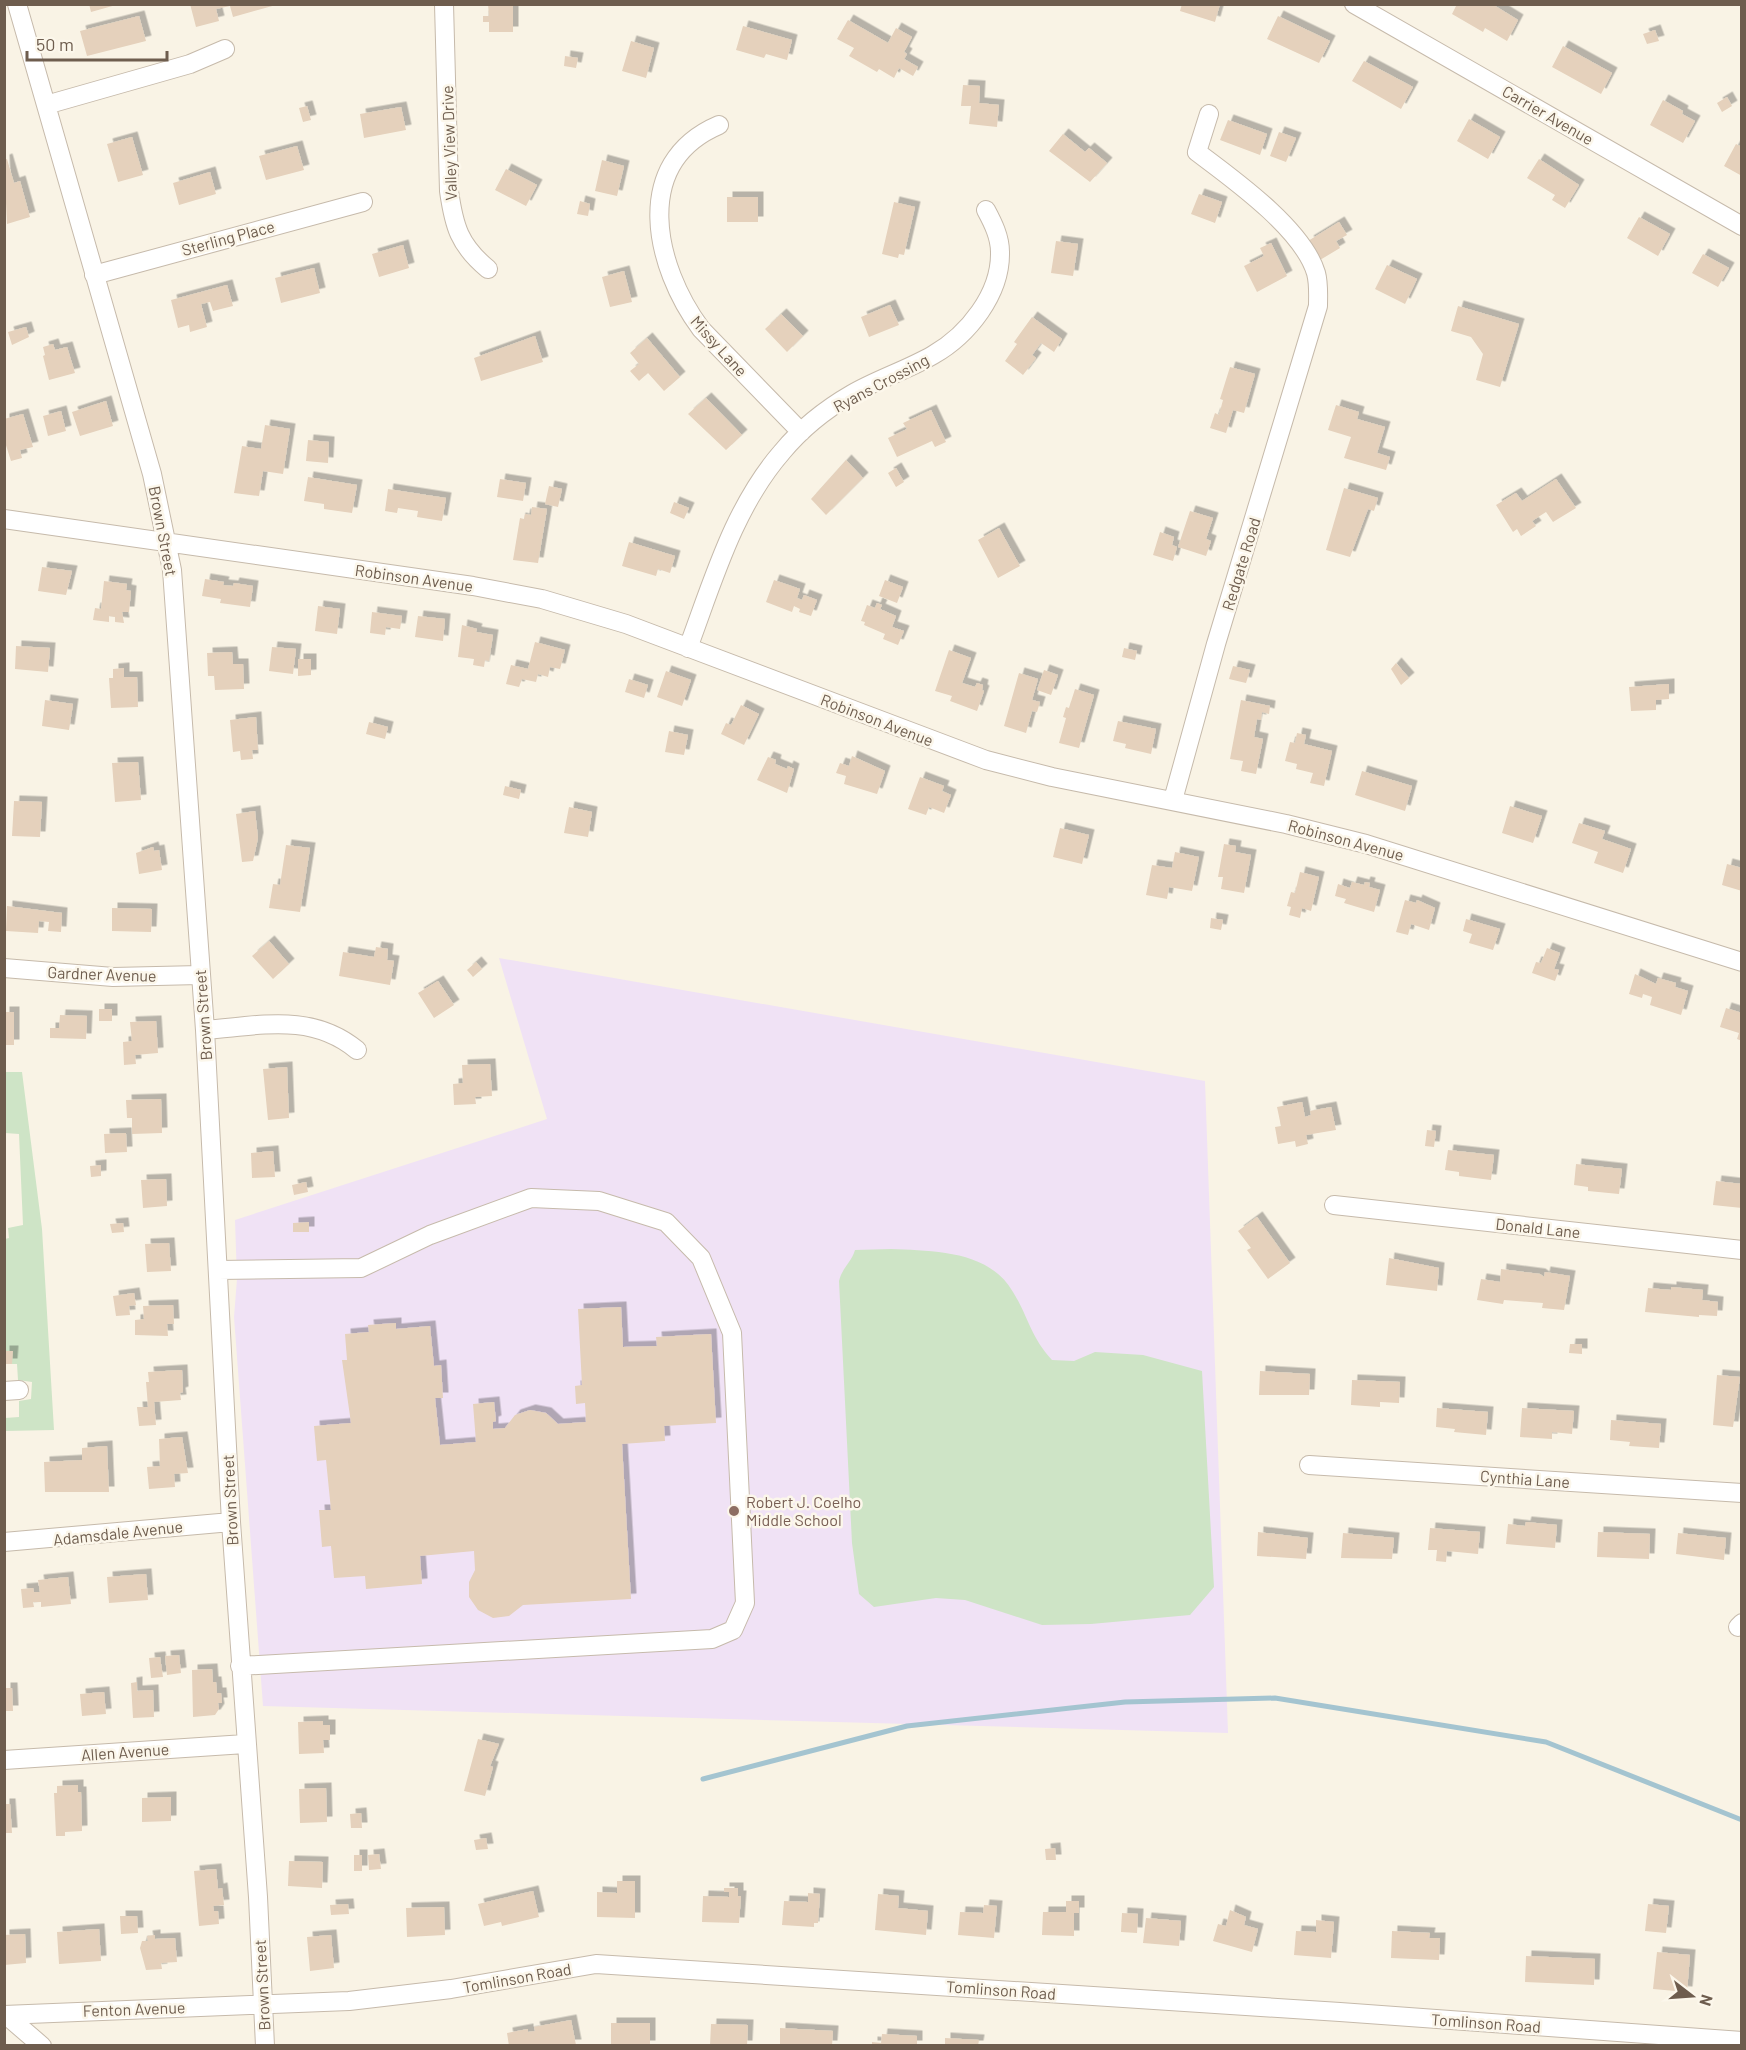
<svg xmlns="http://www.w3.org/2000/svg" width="1746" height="2050" font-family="Barlow,sans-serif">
	<defs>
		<filter id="shadow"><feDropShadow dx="5.5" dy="-5.5" stdDeviation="0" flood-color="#0004"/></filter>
	</defs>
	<rect width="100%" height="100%" fill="#f9f3e5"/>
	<path fill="#f0e2f5" d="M499,958L1205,1081L1228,1733L263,1706L234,1317L237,1279L235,1220L547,1119Z"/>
	<path fill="#cee4c6" d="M5,1072H22L42,1229L54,1430L5,1431V1418L19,1417V1401L31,1399L32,1382L18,1380L17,1364H5V1239L9,1238L8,1228L23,1225L19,1134L5,1133Z
		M891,1249C933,1251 989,1250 1013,1292C1029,1318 1030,1336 1052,1360L1074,1361L1095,1352L1143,1355L1202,1371L1214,1587L1190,1615L1091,1624L1042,1625L965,1600L936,1598L874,1607L859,1594L852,1543L839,1281C842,1268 851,1263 855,1250Z"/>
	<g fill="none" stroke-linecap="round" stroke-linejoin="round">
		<path stroke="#a4c4d0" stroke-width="5" d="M703,1779L907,1726L1125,1702L1275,1698L1546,1742L1742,1820"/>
	</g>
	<path fill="#e5d1bc" filter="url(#shadow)" d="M89,4H116V5L91,12Z
		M190,4H276V5L233,17L230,6L216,9L219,21L196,27Z
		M488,4H513V32H489V22H483V16H489Z
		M1182,4H1220L1215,22L1180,11Z
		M1457,4H1492L1518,20L1507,41L1485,28L1483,32L1452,14Z
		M139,16L146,41L87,56L80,31Z
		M1278,16L1330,41L1319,63L1267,39Z
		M848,20L888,43L896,28L912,37L904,52L907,54L904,59L918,67L913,76L899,68L894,78L879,69L877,72L849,56L854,48L837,39Z
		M743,26L792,40L787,60L766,54L764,58L736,50Z
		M1655,30L1659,41L1647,44L1643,34Z
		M631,41L654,48L646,78L622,71Z
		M1563,46L1612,73L1601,94L1552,67Z
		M565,56L578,58L576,68L564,66Z
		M1364,61L1413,87L1401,109L1352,81Z
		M963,85L980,86L979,103L999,105L997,127L969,124L971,106H961Z
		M1727,97L1732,106L1722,112L1717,103Z
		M1663,100L1683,111L1682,114L1695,121L1683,143L1650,125Z
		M307,106L311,120L303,122L299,108Z
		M401,107L406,130L364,138L360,114Z
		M1469,119L1500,137L1488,159L1457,141Z
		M1228,120L1267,134L1260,155L1220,140Z
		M1279,132L1296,138L1286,162L1270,156Z
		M1063,134L1085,152L1089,148L1107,163L1090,182L1049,151Z
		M132,137L143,175L118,182L107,144Z
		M1736,144L1742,147V176L1724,166Z
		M297,146L304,170L266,180L259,156Z
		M7,159L14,183L20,181L30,217L7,224L4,160Z
		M1539,159L1579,185L1565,208L1552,200L1555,195L1527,178Z
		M602,160L624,166L617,196L595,191Z
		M506,169L537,185L526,206L495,190Z
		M210,172L216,194L179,205L173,183Z
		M1199,194L1222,202L1215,223L1191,214Z
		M727,197H758V222H727Z
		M580,201L590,204L588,216L577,214Z
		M894,202L915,207L904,255L899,254L898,258L882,254Z
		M1639,217L1670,234L1658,256L1627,238Z
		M1339,222L1347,235L1336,241L1340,248L1320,260L1308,241Z
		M1056,241L1078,244L1073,276L1051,273Z
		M1271,243L1287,276L1257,292L1244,266L1264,256L1260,248Z
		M403,245L409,268L379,277L372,254Z
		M1703,254L1729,268L1718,287L1692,273Z
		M1387,265L1417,279L1405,304L1375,289Z
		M314,268L320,293L281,303L275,278Z
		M624,271L632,302L610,307L602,277Z
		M227,285L233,306L213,311L210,302L201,304L207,327L190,332L189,325L178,328L171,300Z
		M890,305L899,325L869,337L861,317Z
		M1458,306L1519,324L1500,387L1476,380L1483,354L1471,337L1451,331Z
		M781,314L803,336L787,352L765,329Z
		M1032,317L1062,339L1054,352L1041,343L1032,355L1036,358L1023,375L1005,361L1017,344L1014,342Z
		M26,327L29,337L12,345L8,332Z
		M535,336L543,362L481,381L474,358Z
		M647,338L680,377L664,391L648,373L639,381L630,371L639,364L630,353Z
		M53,344L55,350L67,347L75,373L49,380L43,356L45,355L43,347Z
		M1230,367L1255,374L1244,413L1233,410L1226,433L1210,428L1215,413L1219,415L1223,400L1220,399Z
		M706,398L742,435L726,450L688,414Z
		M106,401L113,426L80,436L72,412Z
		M1336,405L1359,412L1357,419L1385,427L1377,453L1390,457L1386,470L1344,458L1351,437L1328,430Z
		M931,410L946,442L935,447L932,441L897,457L888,438L907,429L903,423Z
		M61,411L66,431L48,436L43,416Z
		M23,414L33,447L20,450L22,458L11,461L4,439V419Z
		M265,425L290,429L283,474L263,471L259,496L234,493L242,446L261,449Z
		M308,440L329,442L328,463L306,461Z
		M846,460L863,478L826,515L811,499Z
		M896,468L904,482L896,487L888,473Z
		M308,477L357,485L352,513L324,509V504L304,501Z
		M500,479L526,483L523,501L497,497Z
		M1556,479L1576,508L1553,522L1546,512L1532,521L1536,526L1521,536L1517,529L1513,532L1496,505L1516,493L1522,501Z
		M549,486L562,489L558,507L545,504Z
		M1344,488L1378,498L1374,511L1368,509L1350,557L1326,550Z
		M388,489L446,498L442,521L417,517L418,511L398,508L397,513L385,511Z
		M674,502L689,508L684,519L670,513Z
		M532,507L547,509L538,563L513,560L520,518L524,519L525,514L531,515Z
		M1190,511L1213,518L1206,539L1211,541L1206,556L1178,547Z
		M999,528L1020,566L998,578L978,540Z
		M1160,532L1174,537L1172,545L1177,547L1173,561L1153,555Z
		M629,542L675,556L670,573L658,569L656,576L622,566Z
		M42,567L72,571L66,595L38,591Z
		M205,579L224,582L223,585L233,586L234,583L253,586L250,607L220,603L221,599L202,596Z
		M774,580L800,589L797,598L802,600L804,595L817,600L811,616L799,612L800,609L794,606L792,612L766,602Z
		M885,580L903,587L897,603L879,596Z
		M104,581L127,584L126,590L131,591L129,612H122L124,623L115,622V617L109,616V622L93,620L95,608L101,609Z
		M877,603L882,605L880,609L896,616L892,627L904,631L898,645L883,639L885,634L864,625L865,622L861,621L867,605L875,608Z
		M318,606L340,609L337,634L315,631Z
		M372,612L402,616L400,629L386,627L385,635L370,633Z
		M418,616L445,619L443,641L415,637Z
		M462,625L477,629L476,632L493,635L489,661L485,660L484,667L473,665L474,659L458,657Z
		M535,642L565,650L560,669L550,667L548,677L538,674L536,682L522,679L519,687L506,684L511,665L528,669Z
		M16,646L50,648L48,672L15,669Z
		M272,647L296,649L293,674L269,671Z
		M1124,648L1137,651L1135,660L1122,657Z
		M949,650L971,658L962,683L975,687L977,683L983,685L982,690L984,691L977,711L950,701L952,696L935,691Z
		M232,652L233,664H243L244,689L215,690L214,676H208L207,653Z
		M298,659H311V675L298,676Z
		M1396,663L1409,678L1401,685L1391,669Z
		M1233,666L1250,670L1246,683L1229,679Z
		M124,668V677H137L138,707L111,708L109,678H113V669Z
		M1044,670L1058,675L1051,695L1037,690Z
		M666,671L691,680L682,706L657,697Z
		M1019,673L1038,679L1032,700L1040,702L1037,712L1032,711L1026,733L1004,726Z
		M629,679L648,685L644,698L625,692Z
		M1669,684V699L1656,700V710L1631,711L1629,687Z
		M1075,689L1094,695L1079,748L1059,743L1066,718L1063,717L1066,707L1069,708Z
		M45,700L73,704L69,730L42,726Z
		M1241,700L1270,706L1269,714L1262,712L1261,720L1257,719L1254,737L1263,739L1256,774L1241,771L1243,761L1230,759Z
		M741,705L759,714L744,745L721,734L726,723L731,725Z
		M256,717L258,750H252L253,759L241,760L240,751L233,752L230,720Z
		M1118,721L1156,729L1151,754L1125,748L1126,744L1113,741Z
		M369,722L388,727L385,739L366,734Z
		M669,731L688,735L684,755L665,752Z
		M1297,733L1306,735L1304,744L1332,751L1324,786L1310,783L1313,773L1296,769L1297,764L1285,761L1290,742L1295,743Z
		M852,756L885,771L877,794L844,784L846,776L836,773L840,763L849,766Z
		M768,757L776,760L775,764L787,769L788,766L794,769L787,793L757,780Z
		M138,762L141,800L115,802L112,763Z
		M1362,771L1412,786L1405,811L1355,795Z
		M920,777L944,786L942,791L951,795L944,813L929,807L926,815L908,809Z
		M505,786L521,790L519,799L503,795Z
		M14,801L42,802L40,837L12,836Z
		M1510,806L1542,816L1533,843L1502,833Z
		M569,807L592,812L588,837L564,833Z
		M255,811L258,838L253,861L242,862L236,814Z
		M1579,823L1605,831L1602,839L1631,849L1623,873L1594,863L1598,852L1572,843Z
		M1060,828L1089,835L1082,864L1053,857Z
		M1224,844L1236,846L1235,852L1251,855L1244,893L1221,889L1223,877H1218Z
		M286,845L310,848L300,912L269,908L273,884L280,885Z
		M153,847L154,851L159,850L162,870L139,874L136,853Z
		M1175,852L1199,857L1192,891L1169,887L1167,899L1146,895L1152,865L1172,868Z
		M1727,864L1742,868V891L1722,885Z
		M1300,872L1319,877L1311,911L1302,908L1300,918L1289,915L1291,907L1287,906L1291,892L1295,893Z
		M1352,882L1364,885L1365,882L1370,883L1369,887L1380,890L1374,912L1344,903L1346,899L1335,896L1338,884L1350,888Z
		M1405,900L1416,903L1417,900L1435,908L1429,930L1411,924L1408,935L1396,932Z
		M7,906L62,913L61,932L48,931L49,922L39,921L38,933L6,931Z
		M112,908L152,909L151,932L112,931Z
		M1211,918L1223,920L1221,930L1210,928Z
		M1466,919L1500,929L1493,950L1469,943L1472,934L1463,931Z
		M269,941L289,964L273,979L252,956Z
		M376,947L388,949L387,960L394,961L390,985L339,976L343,952L374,957Z
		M1547,948L1560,953L1554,969L1559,970L1555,981L1532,973L1536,962L1541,963Z
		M476,962L482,969L473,977L467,970Z
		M1635,974L1656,984L1658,978L1676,983L1675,987L1688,991L1681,1015L1650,1005L1652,997L1643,994L1642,998L1629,994Z
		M438,981L454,1005L434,1018L418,993Z
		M1726,1008L1742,1013V1041L1737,1039L1739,1033L1720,1027Z
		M99,1009H112V1021H99Z
		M4,1012H14V1045H4Z
		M60,1015L87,1016L86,1039L50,1038V1028H59Z
		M156,1021L158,1053L135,1055L136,1064L124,1065L123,1042L132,1041L130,1022Z
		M490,1064L492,1096L475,1097L476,1104L454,1105L453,1084L463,1083L462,1065Z
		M287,1067L289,1118L268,1120L263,1069Z
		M161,1099L162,1133L132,1134V1118H127L126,1100Z
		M1302,1102L1305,1117L1311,1115L1310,1111L1331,1107L1336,1130L1306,1135L1308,1144L1296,1147L1295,1141L1278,1144L1275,1127L1281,1126L1277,1107Z
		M1427,1130L1436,1131L1434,1147L1425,1146Z
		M126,1133L127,1152L105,1153L104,1134Z
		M1448,1150L1494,1155L1491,1180L1459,1176V1172L1445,1170Z
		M273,1151L275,1177L252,1178L251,1153Z
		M1576,1164L1622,1169L1619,1194L1588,1191V1187L1574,1185Z
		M101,1165V1176L91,1177L90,1166Z
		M166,1179L167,1206L143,1208L141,1180Z
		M1716,1181L1742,1184V1208L1713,1205Z
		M306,1182L308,1192L294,1195L292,1185Z
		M1257,1217L1290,1263L1268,1279L1247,1250L1251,1248L1238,1231Z
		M309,1222V1232H293V1223Z
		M123,1223L124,1232L112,1233L110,1224Z
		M169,1243L171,1271L147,1272L145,1244Z
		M1389,1258L1439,1268L1437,1291L1386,1285Z
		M1501,1269L1540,1274L1544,1277L1545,1272L1570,1276L1564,1310L1542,1308L1543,1303L1504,1300L1503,1304L1477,1300L1481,1279L1500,1282Z
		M1671,1287L1703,1290L1702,1300L1718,1302L1717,1316L1699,1315V1317L1645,1312L1648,1288L1671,1290Z
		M134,1293L136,1305L129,1306L130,1315L116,1316L113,1296Z
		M173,1305L174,1324H167L168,1336L135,1335V1320L144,1319L143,1306Z
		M621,1307L623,1347L657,1346L656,1337L711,1334L716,1423L664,1426L665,1441L622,1444L631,1599L523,1605L509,1616L493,1618L478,1610L469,1597V1582L475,1570L474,1551L420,1556L422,1584L366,1589L365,1576L334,1578L331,1546L322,1547L319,1510H331L326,1460L317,1461L314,1426L351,1423L342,1360H347L345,1334L369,1332L368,1325L396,1323V1329L430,1326L434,1366L441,1365L443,1398H435L440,1445L476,1442L473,1404L494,1402L496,1421L493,1422V1429L505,1428L515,1415L530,1410L546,1413L558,1424L586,1422L585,1403L576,1404L575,1386L582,1385L578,1309Z
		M1570,1344H1582V1354L1569,1353Z
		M4,1351H13L12,1364H4Z
		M182,1370L183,1392L180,1393L181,1400L154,1402L156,1425L139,1426L137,1407H148L146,1382H149L148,1372Z
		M1260,1371L1310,1374L1309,1395H1259Z
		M1717,1375L1740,1377L1733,1427L1713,1425Z
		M1352,1380L1400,1382L1399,1403L1380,1402V1407L1351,1405Z
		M1437,1408L1488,1412L1486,1435L1454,1432L1455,1429L1436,1427Z
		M1522,1408L1574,1411L1572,1434L1552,1432V1439L1520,1437Z
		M1611,1420L1661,1424L1659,1448L1629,1446L1630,1442L1610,1440Z
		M182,1437L188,1473L174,1474L175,1487L149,1489L147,1467L160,1466L159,1439Z
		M107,1446L109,1492H45L44,1462L82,1460V1448Z
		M1526,1522L1557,1525L1555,1548L1506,1544L1508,1524L1525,1526Z
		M1430,1528L1480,1532L1478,1554L1447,1551L1446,1562L1436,1561L1437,1550H1428Z
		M1258,1532L1308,1538L1306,1559L1257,1556Z
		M1598,1532L1650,1534L1649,1559L1597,1557Z
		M1343,1533L1394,1538L1392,1559L1341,1558Z
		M1678,1533L1726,1538L1724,1560L1676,1554Z
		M146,1574L148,1600L109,1603L107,1577Z
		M68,1577L71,1604L41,1607V1602H33L34,1607L23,1608L21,1589L33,1588L34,1592H40L38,1580Z
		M179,1655L181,1673L167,1675L165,1656Z
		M160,1657L163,1677L151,1678L149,1658Z
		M212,1669L213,1682H216L217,1693H221L222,1703H218L219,1709L215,1715L193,1717L192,1670Z
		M137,1682V1691L153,1690L154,1717L133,1718L131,1683Z
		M5,1688H12L13,1711H5Z
		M104,1692L106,1714L82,1716L80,1694Z
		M323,1721V1725H330V1740H323L324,1753L299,1754L298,1722Z
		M478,1739L499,1744L490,1766L493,1767L485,1796L464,1791Z
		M78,1785V1792H81L82,1831L65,1832V1836H56L54,1793H57V1786Z
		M326,1788L327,1822L300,1823L299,1789Z
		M171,1797V1821L142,1822V1798Z
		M4,1804H10L12,1833H4Z
		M361,1813L362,1828H351L350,1814Z
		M486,1838L488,1849L476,1850L474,1840Z
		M1055,1848L1056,1860H1046L1045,1849Z
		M379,1854L381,1869L369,1870L368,1855Z
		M354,1855H362V1871H354Z
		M289,1861L323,1862L322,1888L288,1886Z
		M216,1869L218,1889L222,1888L224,1905L213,1906L214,1911H218L219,1924L199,1926L194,1871Z
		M617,1881H635V1918L597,1917V1892L617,1893Z
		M724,1888H738V1896H741L739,1923L702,1922L703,1896L729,1897V1892H724Z
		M533,1891L539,1917L502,1926L501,1922L484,1926L478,1904Z
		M808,1893L820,1894L818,1923H814V1927L782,1925L784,1901L808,1902Z
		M878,1894L899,1896L898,1908L928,1911L926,1935L875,1930Z
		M1066,1901H1079V1913H1074V1936L1042,1935L1043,1912H1066Z
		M348,1904L349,1914L331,1915L330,1905Z
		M1648,1904L1669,1906L1666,1933L1645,1931Z
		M984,1905L997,1906L994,1938L958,1935L960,1912L983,1913Z
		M444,1907L445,1935L407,1937L406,1908Z
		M1230,1910L1246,1917L1244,1925L1258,1929L1252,1952L1213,1941L1218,1924L1226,1926Z
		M1122,1913L1138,1914L1137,1933L1121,1932Z
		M120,1916H137L138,1933L121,1934Z
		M1146,1918L1181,1921L1179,1946L1143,1943Z
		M1316,1920L1334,1922L1331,1958L1294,1955L1296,1931L1316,1932Z
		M99,1929L101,1961L59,1964L57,1932Z
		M1392,1931L1430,1933L1429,1938H1440L1439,1960L1391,1958Z
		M25,1934L26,1963L4,1965V1935Z
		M155,1935V1939L175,1938L177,1962L161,1963L162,1969L146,1970L140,1948L142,1941H148L147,1936Z
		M331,1935L334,1968L310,1971L307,1937Z
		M1657,1952L1690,1955L1687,1992L1653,1989Z
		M1526,1956L1595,1959L1594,1985L1525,1982Z
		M571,2020L576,2045L509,2046L507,2033L528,2029V2032L535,2031L534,2027Z
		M611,2023H650V2046H611Z
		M711,2024L748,2025L747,2046H710Z
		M780,2028L833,2031L832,2046H780Z
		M882,2034L917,2036V2046H872V2042L881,2043Z
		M945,2038L979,2040L978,2046H945Z"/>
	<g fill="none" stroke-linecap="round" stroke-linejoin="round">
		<defs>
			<path id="minor" d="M17,4L152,474L172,570L205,1030L231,1522L258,1897L265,2046
				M444,4L449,191C454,226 459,245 488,269
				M1354,4L1742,226
				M46,105L190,64L225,49
				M719,125C630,163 655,267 701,329L801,432
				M94,275L363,202
				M4,519L473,586L542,599L626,624L986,760L1052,777L1286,824L1366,844L1742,962
				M688,648C713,581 734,507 782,452C801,429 826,409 852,394C878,379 907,370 933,355C968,335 1001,294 1000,252C1000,237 993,223 986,210
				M1173,800L1216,644L1318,306C1318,295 1319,284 1316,273C1303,229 1233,179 1197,152L1209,114
				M4,968L113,977L200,975
				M205,1030C259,1026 311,1012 357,1050
				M1334,1205L1742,1250
				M218,1270L361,1268L430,1235L531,1198L599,1201L666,1222L701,1258L732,1333L745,1603L733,1630L712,1639L240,1666
				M4,1391L19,1390
				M1309,1465L1742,1493
				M4,1542L231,1522
				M1738,1627L1742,1623
				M4,1760L245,1744
				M4,2015L349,2001L451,1989L596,1964L1340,2012L1742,2041
				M6,2015L42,2046"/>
		</defs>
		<use href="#minor" stroke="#c6baab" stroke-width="20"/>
		<use href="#minor" stroke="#fff" stroke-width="18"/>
	</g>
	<circle fill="#8d6e63" stroke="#fcf7eb" stroke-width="2" cx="734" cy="1511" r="6"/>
	<g text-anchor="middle" stroke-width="5" stroke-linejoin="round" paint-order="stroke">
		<g font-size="16" fill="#6e5d4e" stroke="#fcf7eb">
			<text transform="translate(1548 115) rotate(30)" y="6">Carrier Avenue</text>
			<text transform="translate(449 143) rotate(-92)" y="6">Valley View Drive</text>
			<text transform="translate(228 238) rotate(-15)" y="6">Sterling Place</text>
			<text transform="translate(719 346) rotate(48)" y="6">Missy Lane</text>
			<text transform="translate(881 383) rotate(-28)" y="6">Ryans Crossing</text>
			<text transform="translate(163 531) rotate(79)" y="6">Brown Street</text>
			<text transform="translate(1241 564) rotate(-73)" y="6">Redgate Road</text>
			<text transform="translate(414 578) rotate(8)" y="6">Robinson Avenue</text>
			<text transform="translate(877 720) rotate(21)" y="6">Robinson Avenue</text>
			<text transform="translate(1346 840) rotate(15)" y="6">Robinson Avenue</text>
			<text transform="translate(102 974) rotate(2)" y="6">Gardner Avenue</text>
			<text transform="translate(203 1015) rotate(-94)" y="6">Brown Street</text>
			<text transform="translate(1538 1228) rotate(6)" y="6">Donald Lane</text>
			<text transform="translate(1525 1479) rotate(4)" y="6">Cynthia Lane</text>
			<text transform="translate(230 1500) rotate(-93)" y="6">Brown Street</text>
			<text transform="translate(118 1533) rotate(-6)" y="6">Adamsdale Avenue</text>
			<text transform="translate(125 1752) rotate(-4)" y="6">Allen Avenue</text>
			<text transform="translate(517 1978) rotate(-10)" y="6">Tomlinson Road</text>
			<text transform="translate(262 1985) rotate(-93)" y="6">Brown Street</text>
			<text transform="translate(1001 1990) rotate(4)" y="6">Tomlinson Road</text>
			<text transform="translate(134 2009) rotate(-2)" y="6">Fenton Avenue</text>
			<text transform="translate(1486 2023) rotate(4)" y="6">Tomlinson Road</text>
		</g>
		<g font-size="16" fill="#785e54" stroke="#fcf7eb" text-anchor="start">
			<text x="746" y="1508">Robert J. Coelho<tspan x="746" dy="18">Middle School</tspan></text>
		</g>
	</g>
	<rect width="1746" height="2050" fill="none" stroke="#6e5d4e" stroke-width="12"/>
	<g transform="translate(1692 1996) rotate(107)" stroke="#fcf7eb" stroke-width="4.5" paint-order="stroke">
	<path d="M0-4.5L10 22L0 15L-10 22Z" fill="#6e5d4e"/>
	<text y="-9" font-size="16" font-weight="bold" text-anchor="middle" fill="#6e5d4e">N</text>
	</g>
	<path d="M27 51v9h140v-9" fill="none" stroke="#6e5d4e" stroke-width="3"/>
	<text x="36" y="51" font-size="18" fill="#6e5d4e" stroke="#fcf7eb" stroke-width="4.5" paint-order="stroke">50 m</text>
</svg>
